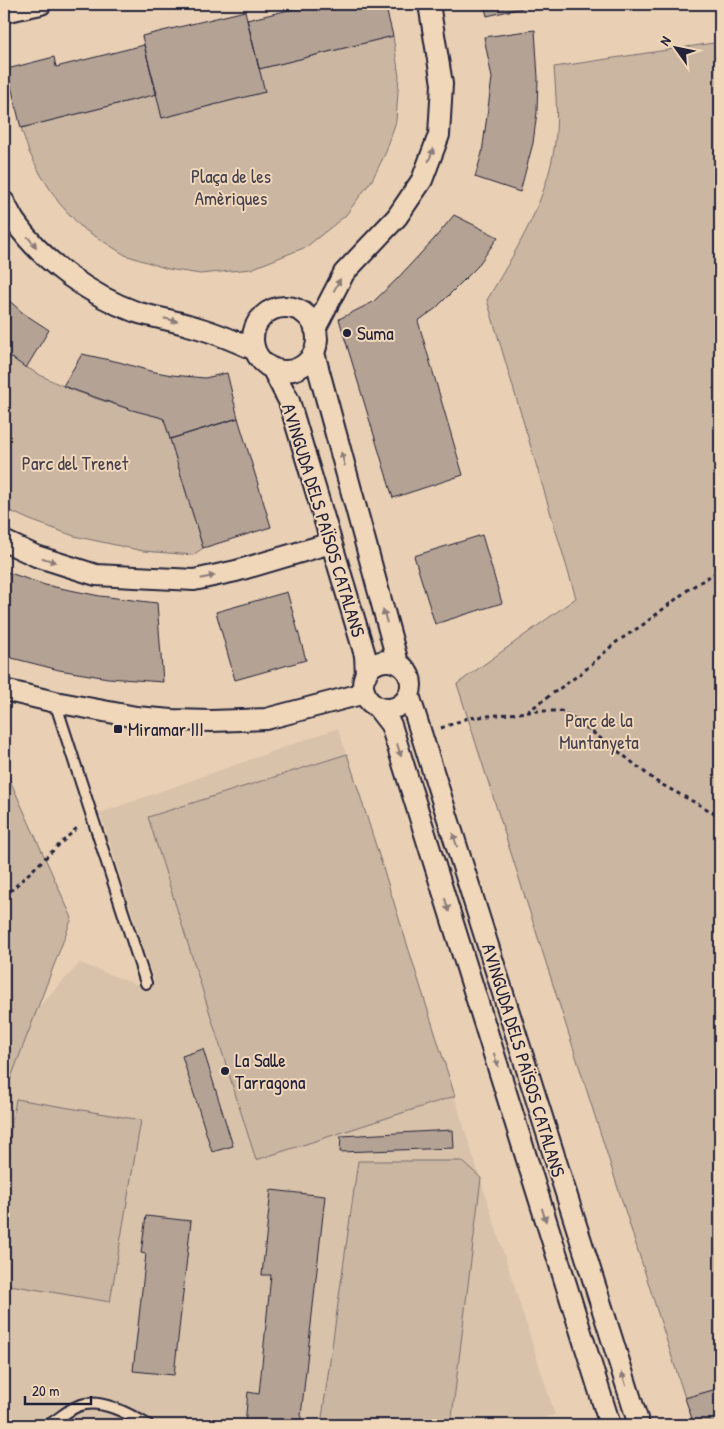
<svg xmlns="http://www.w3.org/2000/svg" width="724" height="1429" font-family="'Patrick Hand',sans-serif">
	<rect width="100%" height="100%" fill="#e9d0b4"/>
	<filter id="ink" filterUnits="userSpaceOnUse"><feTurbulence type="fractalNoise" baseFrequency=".02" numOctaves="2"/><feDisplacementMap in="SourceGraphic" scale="10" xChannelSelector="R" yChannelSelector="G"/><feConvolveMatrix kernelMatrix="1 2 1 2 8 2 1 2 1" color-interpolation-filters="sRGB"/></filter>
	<g filter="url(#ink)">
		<path fill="#d9c2aa" d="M338,728L555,1415L518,1425H4V1046L8,1039L80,963L138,985L154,981L100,813Z"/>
		<path fill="#cbb6a2" stroke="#766c6e" d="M393,36L399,76L396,121L386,152L372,180L345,216L306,247L251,269L200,274L168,269L125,255L82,228L59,203L41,175L29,152L21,128L157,94L162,118L264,92L259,69Z
			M720,42V1388L685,1398L457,684L576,598L487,300C514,254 543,208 553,155C559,126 556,96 554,67Z
			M4,352C11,357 18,363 26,367C65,391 114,405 159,417L164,419L203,548L193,555L143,551L74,536L30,520L4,508Z
			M347,754L455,1096L256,1160L148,817Z
			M4,767L72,918L4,1096Z
			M16,1099L141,1120L110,1302L4,1284V1168Z
			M358,1161H462L481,1178L451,1425H321Z"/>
		<path fill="#b4a294" stroke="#22223b" d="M314,4H385L393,36L259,69L247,20Z
			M484,4H539L487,16Z
			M245,11L265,92L162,118L142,36Z
			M535,30L538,78L537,112L533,143L520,192L475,177L482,153L492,78L484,37Z
			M144,45L157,94L21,128L7,69L54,57L56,67Z
			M454,215L498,237L477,267L435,309L418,321L463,475L393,498L339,319L373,302L396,280L435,238Z
			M4,296L23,313L49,330L26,368L4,352Z
			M82,354L119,362L150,371L172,375L205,378L227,373L238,418L170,439L164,419L159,417L132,410L63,386Z
			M238,418L271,527L203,548L170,439Z
			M482,535L502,603L435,624L414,556Z
			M4,571L45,585L100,596L157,603L163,682L108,678L59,670L4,656Z
			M287,592L306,660L235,680L216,612Z
			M203,1049L233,1146L212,1152L182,1056Z
			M453,1130L454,1148L340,1152L341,1136Z
			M271,1190L325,1196L300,1425H245L248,1392L259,1394L271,1275H262Z
			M146,1216L191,1221L174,1375L133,1371L146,1254L141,1253Z
			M720,1388V1425H694L685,1398Z"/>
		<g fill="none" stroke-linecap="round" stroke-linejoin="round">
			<defs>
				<path id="service" d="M55,702L146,983
					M48,1425C58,1420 66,1411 78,1406C100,1397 129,1414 148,1425"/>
				<path id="minor" d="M4,12L41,4
					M4,202C8,209 11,216 15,222C42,261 91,296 136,312C153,317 171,320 188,325C211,331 233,340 255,350
					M253 339a32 32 0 1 1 64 0a32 32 0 1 1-64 0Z
					M315,329L344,273L397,217L422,180L439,135L442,84L429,4
					M314,353L398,663
					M272,368L289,401L365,655L366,675
					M4,541L36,556L96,575L194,580L236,571L331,543
					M363 685a24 24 0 1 1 48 0a24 24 0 1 1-48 0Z
					M4,690L55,702L136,717L172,720L211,721L266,719L365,693
					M409,695L639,1425
					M377,707L391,725L610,1425"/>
			</defs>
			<use href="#service" stroke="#22223b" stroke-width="14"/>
			<use href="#minor" stroke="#22223b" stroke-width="24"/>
			<path stroke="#22223b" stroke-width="3" stroke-dasharray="4 4" stroke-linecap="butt" d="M527,712L584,671L615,643L644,624L689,589L720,570
				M441,728L468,718L539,711H561L576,720L623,755L657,782L720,816
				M4,897L78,827"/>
			<use href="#service" stroke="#f1d7b9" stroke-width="10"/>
			<use href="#minor" stroke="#f1d7b9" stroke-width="20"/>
		</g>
		<defs><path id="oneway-solid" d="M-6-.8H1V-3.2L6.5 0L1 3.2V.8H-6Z" transform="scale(1.25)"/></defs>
		<g fill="#8a7c7a">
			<use href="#oneway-solid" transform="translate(431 155) rotate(-69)"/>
			<use href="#oneway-solid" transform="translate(32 242) rotate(49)"/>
			<use href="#oneway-solid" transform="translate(337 285) rotate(-62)"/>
			<use href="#oneway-solid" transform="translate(171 320) rotate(14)"/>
			<use href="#oneway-solid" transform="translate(343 459) rotate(-105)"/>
			<use href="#oneway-solid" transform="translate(49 560) rotate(18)"/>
			<use href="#oneway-solid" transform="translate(208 577) rotate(-13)"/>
			<use href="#oneway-solid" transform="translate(385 616) rotate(-105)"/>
			<use href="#oneway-solid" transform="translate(399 750) rotate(73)"/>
			<use href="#oneway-solid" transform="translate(455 840) rotate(-107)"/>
			<use href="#oneway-solid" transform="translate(447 905) rotate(73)"/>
			<use href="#oneway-solid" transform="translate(496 1060) rotate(73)"/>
			<use href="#oneway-solid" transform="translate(544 1215) rotate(73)"/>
			<use href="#oneway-solid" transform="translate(624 1379) rotate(-107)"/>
		</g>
	</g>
	<g fill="#22223b" stroke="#f1d7b9" stroke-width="2">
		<circle cx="347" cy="333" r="5"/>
		<rect x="113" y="724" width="10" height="10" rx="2.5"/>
		<circle cx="225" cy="1071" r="5"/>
	</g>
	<g text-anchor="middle" stroke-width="4" stroke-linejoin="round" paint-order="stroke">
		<g font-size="19" fill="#444050" stroke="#f1d7b9">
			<text x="231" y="183">Plaça de les<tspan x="231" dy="22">Amèriques</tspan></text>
			<text x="75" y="470">Parc del Trenet</text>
			<text x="599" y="727">Parc de la<tspan x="599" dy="22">Muntanyeta</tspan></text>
		</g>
		<g font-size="19" fill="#22223b" stroke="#f1d7b9" text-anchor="start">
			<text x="357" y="340">Suma</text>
			<text x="128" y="736">Miramar III</text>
			<text x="235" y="1067">La Salle<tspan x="235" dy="22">Tarragona</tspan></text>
		</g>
		<g font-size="19" fill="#22223b" stroke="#f1d7b9">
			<text transform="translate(324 520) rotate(73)" y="7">AVINGUDA DELS PAÏSOS CATALANS</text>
			<text transform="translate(524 1060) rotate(73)" y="7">AVINGUDA DELS PAÏSOS CATALANS</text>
		</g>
	</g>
	<rect width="724" height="1429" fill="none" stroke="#f1d7b9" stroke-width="20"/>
	<rect x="10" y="10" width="704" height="1409" fill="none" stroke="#22223b" stroke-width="2" filter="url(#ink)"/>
	<g transform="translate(676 48) rotate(303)" stroke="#f1d7b9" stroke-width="4" paint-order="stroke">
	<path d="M0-4L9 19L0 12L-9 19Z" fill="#22223b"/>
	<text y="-8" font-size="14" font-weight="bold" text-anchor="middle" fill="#22223b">N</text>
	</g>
	<path d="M25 1396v8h66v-8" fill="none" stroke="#22223b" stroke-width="2.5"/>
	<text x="32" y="1396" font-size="15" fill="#22223b" stroke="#f1d7b9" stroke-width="4" paint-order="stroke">20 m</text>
</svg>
